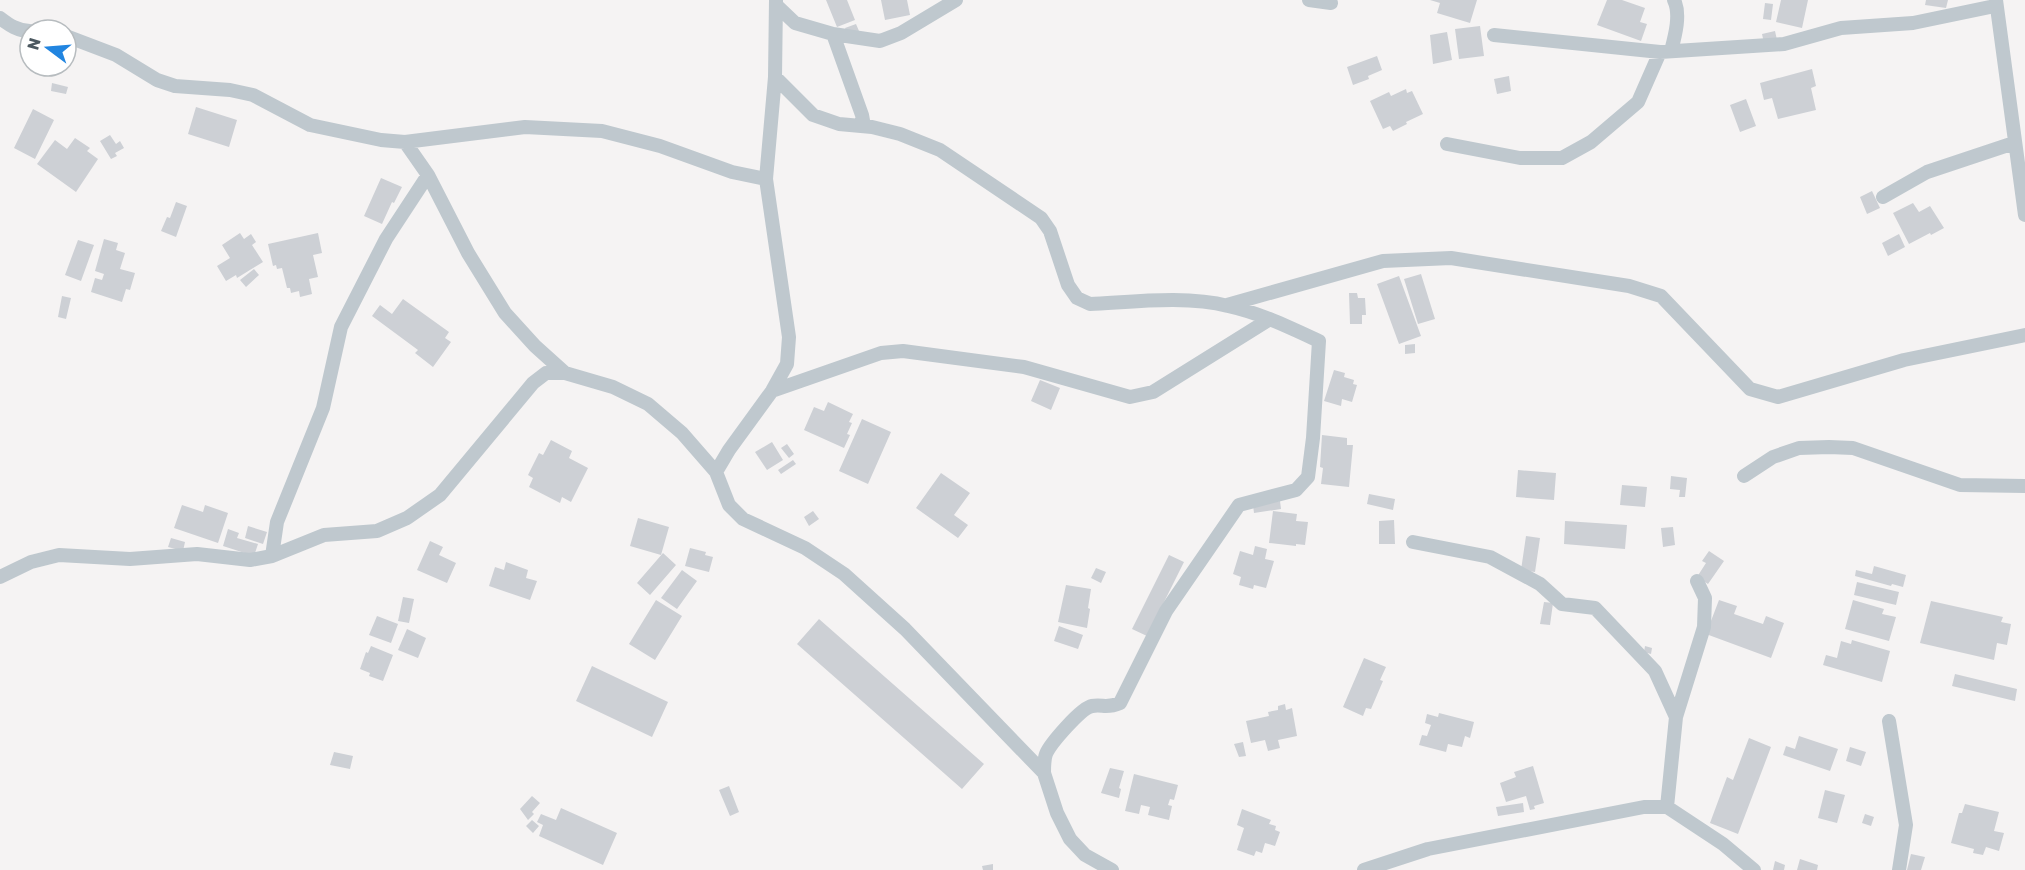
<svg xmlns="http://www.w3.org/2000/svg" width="2025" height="870" font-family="Rubik,sans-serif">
	<rect width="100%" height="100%" fill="#f5f3f3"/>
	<path fill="#cdd0d5" d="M826,0H847L855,20L837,27Z
		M881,0H907L910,15L885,20Z
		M1430,0H1477L1470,23L1437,13L1440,3Z
		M1607,0H1622L1645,8L1640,22L1647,24L1641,41L1597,25Z
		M1781,0H1808L1802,28L1776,22Z
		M1926,0H1948L1946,8L1925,5Z
		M1765,3L1773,4L1771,20L1763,19Z
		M856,24L859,31L848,35L845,28Z
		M1480,26L1484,56L1459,59L1455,29Z
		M1775,31L1777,40L1764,43L1762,34Z
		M1447,32L1452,60L1433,64L1430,35Z
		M1377,56L1382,70L1368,76L1369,79L1353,85L1347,67Z
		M1812,69L1816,86L1811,88L1816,110L1778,119L1772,98L1764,100L1760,83Z
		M1509,76L1511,91L1497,94L1494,79Z
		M52,83L68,87L66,94L51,91Z
		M1406,89L1407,93L1412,91L1423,114L1406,122L1407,124L1393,131L1390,126L1383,129L1370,101L1389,92L1391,96Z
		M1746,99L1756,126L1740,132L1730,105Z
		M196,107L237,120L229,147L188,134Z
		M33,109L54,120L35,159L14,148Z
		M110,135L116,144L120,141L124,148L115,153L117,156L111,159L100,141Z
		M75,138L90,148L87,151L98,159L76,192L37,164L55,140L67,149Z
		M381,178L402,187L394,203L392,202L382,224L364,216Z
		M1872,191L1880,208L1867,214L1860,197Z
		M176,202L187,206L176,237L161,231L167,217L170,218Z
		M1913,203L1919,212L1930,206L1944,228L1931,235L1930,233L1909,244L1893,213Z
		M240,233L244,239L251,234L256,242L252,245L263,262L237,278L236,275L226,281L217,266L230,258L222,245Z
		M318,233L322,253L313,255L318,277L309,279L312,294L300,297L299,291L291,293L290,288H287L282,268L277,269L276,265L273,266L268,244Z
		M1899,234L1905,247L1888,256L1882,243Z
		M104,239L118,243L116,250L125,253L120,269L135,273L130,290L126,289L122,302L91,292L95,278L102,280L104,274L95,271Z
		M78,240L94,245L81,281L65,275Z
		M254,269L259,275L246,287L240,280Z
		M1421,274L1435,319L1418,324L1404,279Z
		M1399,276L1421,336L1399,344L1377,284Z
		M1349,293H1357L1358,298H1365L1366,315H1362V324H1350Z
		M62,296L71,298L66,319L58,317Z
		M403,299L449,332L445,338L451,342L433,367L415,353L418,350L372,316L380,305L392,314Z
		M1415,344V353L1405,354V345Z
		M1334,370L1345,373L1344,377L1354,380L1353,384L1357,385L1352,402L1342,399L1341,406L1324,401Z
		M1040,380L1060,388L1051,410L1031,401Z
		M828,402L853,414L849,422L852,423L847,434L850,435L844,448L804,430L814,407L824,411Z
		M862,419L891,432L868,484L839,471Z
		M1322,435L1347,438V445H1353L1349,487L1321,484L1323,468L1320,467Z
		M551,440L572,451L569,458L588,468L571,502L562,497L560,503L529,487L533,478L528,475L539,453L543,455Z
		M772,442L783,460L767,470L755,452Z
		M787,444L794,454L789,458L781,448Z
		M793,460L796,464L781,474L778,470Z
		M1518,470L1556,473L1554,500L1516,497Z
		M941,473L970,493L954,515L968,525L958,538L916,508Z
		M1671,476L1687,478L1685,497H1679L1680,490L1670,489Z
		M1622,485L1647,487L1645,507L1620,505Z
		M1369,494L1395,499L1393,510L1367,504Z
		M1280,501L1281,509L1254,513L1253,505Z
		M182,505L203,512L205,505L228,513L218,543L174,528Z
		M813,511L819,519L809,526L804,517Z
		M1273,511L1297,514L1296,521L1308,522L1305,545L1296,544V546L1269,543Z
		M638,518L669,527L661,555L630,546Z
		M1394,520L1395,544H1379V521Z
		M1565,521L1627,525L1625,549L1564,544Z
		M248,526L267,532L263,544L245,538Z
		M1673,527L1675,545L1663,547L1661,528Z
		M228,529L239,533L237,538L258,544L254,556L223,546Z
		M1526,536L1540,538L1535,572L1521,570Z
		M171,538L185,542L183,551L168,547Z
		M430,541L443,547L439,555L456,563L447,583L417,570Z
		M1255,546L1267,549L1265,559L1274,561L1266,588L1254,585L1253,589L1239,585L1241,577L1233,574L1240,551L1253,555Z
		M690,548L706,552L705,555L713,557L709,572L685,566Z
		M1709,551L1724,561L1708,584L1697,577L1706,563L1702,561Z
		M663,553L676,565L650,595L637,583Z
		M1169,555L1184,562L1147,636L1132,629Z
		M506,562L528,570L526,578L537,581L530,600L489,586L495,567L504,570Z
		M1874,566L1906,575L1903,587L1892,584L1891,586L1855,576L1856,570L1872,574Z
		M1096,568L1106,572L1101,583L1091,578Z
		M682,570L697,581L677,609L661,598Z
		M1857,582L1899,592L1896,605L1854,595Z
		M1066,585L1091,589L1088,608L1090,609L1087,628L1058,622Z
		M403,597L414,599L409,623L398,621Z
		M656,600L682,616L655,660L629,644Z
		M1719,600L1737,606L1734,614L1763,624L1766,616L1784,623L1771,658L1706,634Z
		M1853,600L1884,609L1882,614L1896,617L1889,641L1845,629Z
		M1931,601L2003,617L2001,622L2011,624L2007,645L1997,643L1994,660L1920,643Z
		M1544,602L1553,603L1550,625L1540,624Z
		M377,616L398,624L391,643L369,635Z
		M819,619L984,764L962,789L797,644Z
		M1059,626L1083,635L1078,649L1054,641Z
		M407,629L426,638L418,658L398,650Z
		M1852,640L1890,651L1882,682L1823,665L1826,655L1837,658L1841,641L1851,644Z
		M371,646L393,655L383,681L369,676L370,673L360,669L366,652L368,653Z
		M1645,646L1652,648L1651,654L1644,652Z
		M1364,658L1386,667L1380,680L1383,681L1371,709L1366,708L1363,716L1343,707Z
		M592,666L668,702L652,737L576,701Z
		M1955,674L2017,689L2015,701L1952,686Z
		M1285,704L1286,710L1292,708L1297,736L1278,740L1280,748L1268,751L1265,740L1251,743L1246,721L1269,716L1268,712L1278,710V706Z
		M1439,713L1474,722L1470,738L1465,736L1462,747L1448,744L1446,752L1419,745L1422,735L1427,736L1431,725L1425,723L1427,714L1438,717Z
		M1799,736L1838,749L1830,771L1783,755L1786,746L1795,749Z
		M1749,738L1771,747L1738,834L1710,823L1727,777L1733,780Z
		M1243,742L1246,756L1239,757L1234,744Z
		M1850,747L1866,752L1861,766L1846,761Z
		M334,752L353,756L350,769L330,765Z
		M1533,766L1544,803L1534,806L1535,809L1530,810L1526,796L1506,802L1500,783L1516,777L1514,772Z
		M1110,768L1124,771L1119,788L1121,789L1119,798L1101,793Z
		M1134,774L1178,785L1174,800L1170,799L1168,805L1172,806L1169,820L1148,815L1150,807L1141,805L1139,814L1125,811Z
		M729,786L739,812L730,816L719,790Z
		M1825,790L1845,795L1837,823L1818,818Z
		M532,796L540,803L532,812L534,814L528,820L520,809Z
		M1523,803L1524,812L1498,816L1496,807Z
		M1965,804L1999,812L1994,831L2004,833L1999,851L1986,847L1983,855L1973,853L1974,849L1951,843L1959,813H1962Z
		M561,808L617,833L603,865L539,836L543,825L537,822L541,814L556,820Z
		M1242,809L1271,820L1269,824L1276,826L1275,830L1280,832L1275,846L1265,843L1262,853L1256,851L1254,856L1237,850L1244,828L1237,825Z
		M1865,814L1874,817L1871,826L1862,823Z
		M532,820L539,826L533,833L526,826Z
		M1911,854L1925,857L1921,870H1907Z
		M1800,859L1818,865L1817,870H1797Z
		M1775,861L1785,865L1784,870H1773Z
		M993,864V870H983L982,866Z"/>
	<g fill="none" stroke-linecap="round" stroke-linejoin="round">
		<path stroke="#bfc8ce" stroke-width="14" d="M1309,0L1331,3
			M1996,0L2025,215
			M776,5L795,23L833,34L880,41L901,33L956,0
			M0,18C9,25 18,31 30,31
			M833,34L862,115L864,126
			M1494,35L1660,52L1784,44L1841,28L1913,23L1995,6
			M66,36L116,55L157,80L175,86L230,90L253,95L310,125L381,140L405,142L525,127L602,131L660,146L732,172L766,179
			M1671,51C1675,36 1681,14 1674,0
			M775,77L813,115L839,124L872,127L900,134L940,150L1041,218L1050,231L1068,285L1077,298L1090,304C1132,302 1187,295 1228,306C1260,313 1289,327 1319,341L1313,438L1308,477L1296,490L1239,505L1166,611L1120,703C1106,709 1103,704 1092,706C1081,708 1050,744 1046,754C1044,759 1044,767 1044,773
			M405,142L428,175L468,253L505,313L535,346L565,373
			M1447,144L1520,158H1562L1591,142L1638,102L1660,52
			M1883,197L1927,172L2014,143
			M1227,305L1383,261L1451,258L1629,286L1661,296L1750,389L1778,397L1904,360L2025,335
			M772,391L881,353L903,351L1024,367L1130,397L1153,392L1270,319
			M716,472L729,450L772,391L787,364L789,337L766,179L775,77L776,0
			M1744,476L1773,457L1799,448L1829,447L1853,448L1960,485L2025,486
			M1413,542L1490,557L1540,584L1562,604L1595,608L1655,671L1676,717
			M272,556L277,522L323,408L341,327L386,239L428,175
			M0,577L31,562L59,555L130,559L197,554L250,560L272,556L324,535L377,531L407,518L440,495L533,383L546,373H565L613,387L648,404L682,433L716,472L729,505L743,519L805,548L844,574L905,629L1044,773L1057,813L1070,839L1085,855L1112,870
			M1889,721L1906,825L1899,870
			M1667,807L1676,717L1704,627L1705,598L1697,581
			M1364,870L1428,849L1644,807H1667L1723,844L1754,870"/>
	</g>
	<g transform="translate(48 48) rotate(286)"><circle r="28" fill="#ffffff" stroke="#b7bcbf" stroke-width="1.5"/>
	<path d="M0-4.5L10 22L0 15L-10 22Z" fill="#2185e0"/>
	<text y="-9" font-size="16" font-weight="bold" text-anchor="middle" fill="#4b5860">N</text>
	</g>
</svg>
